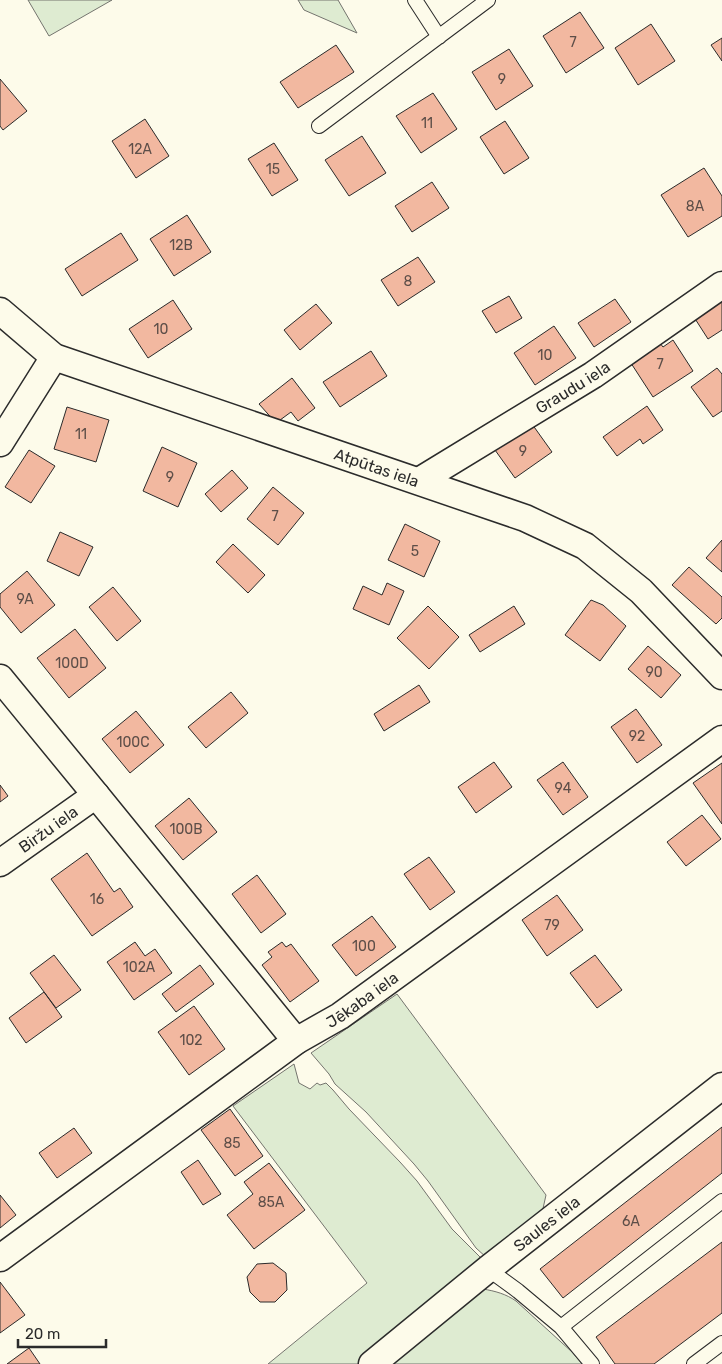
<svg xmlns="http://www.w3.org/2000/svg" width="722" height="1364" font-family="Rubik,sans-serif">
	<rect width="100%" height="100%" fill="#fdfbea"/>
	<path fill="#deebd1" stroke="#74746e" d="M28,0H112L49,36Z
		M298,0H338L357,33L304,10Z
		M397,994L546,1195L542,1213L487,1258L476,1248L428,1181L414,1164L366,1112L335,1084L329,1074L311,1053Z
		M294,1064L299,1083L310,1089L317,1083L320,1085L326,1083L333,1090L349,1109L400,1162L417,1181L452,1229L484,1261L362,1364H268L367,1283L233,1106Z
		M483,1289C495,1291 506,1294 516,1301L572,1352L582,1364H383Z"/>
	<path fill="#f2b8a0" stroke="#2b2b2b" d="M580,12L604,48L566,73L543,36Z
		M651,24L675,61L638,85L615,48Z
		M722,38V61L711,45Z
		M336,45L354,72L298,108L280,82Z
		M509,49L533,86L496,110L472,72Z
		M0,79L27,111L3,130L0,126Z
		M433,93L457,129L421,153L396,116Z
		M145,119L169,156L136,178L112,141Z
		M505,121L529,158L504,174L480,137Z
		M362,136L386,173L349,196L325,160Z
		M274,143L298,180L272,196L248,159Z
		M704,168L722,196V216L688,237L661,195Z
		M432,182L449,208L412,232L395,206Z
		M187,215L211,252L174,276L150,239Z
		M121,233L138,260L82,296L65,269Z
		M418,257L435,282L398,306L381,280Z
		M509,296L522,318L496,333L482,311Z
		M722,297V330L708,339L692,314Z
		M615,299L631,322L594,347L578,323Z
		M173,300L192,329L148,358L129,329Z
		M316,304L332,323L300,350L284,330Z
		M554,326L576,358L535,385L514,353Z
		M656,338L663,347L673,340L693,371L653,397L627,357Z
		M371,351L387,376L340,407L323,382Z
		M717,368L722,374V411L713,417L691,387Z
		M292,378L315,408L298,421L291,412L276,423L259,404Z
		M647,406L663,430L643,444L640,439L617,456L603,437Z
		M67,407L109,420L96,462L54,449Z
		M532,424L552,452L515,478L495,450Z
		M162,447L197,463L178,507L143,491Z
		M29,450L55,466L31,503L5,487Z
		M232,470L248,488L221,512L205,494Z
		M273,487L304,513L278,545L247,519Z
		M405,524L440,541L424,577L388,560Z
		M60,532L93,547L79,576L47,561Z
		M722,540V572L706,558Z
		M233,544L265,575L248,593L216,562Z
		M689,567L722,597V618L716,624L672,585Z
		M27,571L55,605L21,633L0,607V594Z
		M387,583L404,591L389,625L353,609L363,586L382,595Z
		M113,587L141,621L117,641L89,607Z
		M591,600L603,605L626,626L600,661L565,635Z
		M428,606L459,637L429,669L397,638Z
		M514,606L525,624L480,652L469,635Z
		M75,629L106,668L69,698L37,658Z
		M648,646L681,675L661,698L628,669Z
		M419,685L430,702L384,731L374,714Z
		M231,692L248,713L206,748L188,727Z
		M636,709L662,745L637,763L611,727Z
		M136,711L164,745L130,773L102,739Z
		M494,762L512,787L476,813L458,787Z
		M563,762L588,797L563,815L537,780Z
		M722,763V824L693,783Z
		M0,785L8,796L0,802Z
		M189,798L217,832L183,860L155,826Z
		M702,815L721,839L686,866L667,842Z
		M87,853L114,892L120,888L133,907L92,936L51,879Z
		M429,857L455,892L430,910L404,874Z
		M257,875L286,914L261,933L232,894Z
		M557,895L583,930L547,956L522,920Z
		M372,916L396,947L356,976L332,945Z
		M135,942L145,956L155,949L172,973L134,1000L107,962Z
		M282,942L286,947L291,944L319,981L290,1002L262,965L272,957L268,952Z
		M54,955L81,990L56,1008L30,973Z
		M595,955L622,990L597,1008L570,973Z
		M200,965L214,984L176,1012L162,994Z
		M44,992L62,1017L26,1043L9,1018Z
		M194,1006L225,1049L189,1075L158,1032Z
		M230,1109L263,1156L235,1176L201,1130Z
		M722,1127V1173L563,1298L540,1269Z
		M74,1128L92,1153L57,1178L39,1153Z
		M198,1160L221,1194L203,1205L181,1172Z
		M269,1163L305,1210L254,1249L227,1215L253,1194L244,1182Z
		M0,1195L16,1215L0,1228Z
		M722,1242V1313L654,1364H615L596,1337Z
		M273,1263L286,1273L287,1290L275,1302H260L250,1292L247,1277L257,1264Z
		M0,1282L25,1315L0,1333Z
		M29,1348L40,1364H7Z"/>
	<g fill="none" stroke-linecap="round" stroke-linejoin="round">
		<defs>
			<path id="lane" d="M415,0L439,37
				M319,126L488,0
				M488,1269L518,1291L561,1327L592,1364
				M561,1327L722,1201
				M694,1364L722,1343"/>
			<g id="street">
				<path id="s1" d="M0,311L54,357L525,518L585,546L641,591L722,676"/>
				<path d="M0,443L54,357"/>
				<path id="s2" d="M419,481L593,375L722,285"/>
				<path d="M0,678L96,795L296,1041"/>
				<path id="s3" d="M0,863L96,795"/>
				<path id="s4" d="M0,1258L296,1041L340,1016L722,739"/>
				<path id="s5" d="M372,1364L488,1269L722,1086"/>
			</g>
		</defs>
		<use href="#lane" stroke="#2b2b2b" stroke-width="16"/>
		<use href="#street" stroke="#2b2b2b" stroke-width="29"/>
		<use href="#lane" stroke="#fdfbea" stroke-width="14"/>
		<use href="#street" stroke="#fdfbea" stroke-width="26"/>
	</g>
	<g text-anchor="middle" stroke-width="4" stroke-linejoin="round" paint-order="stroke">
		<g font-size="14" fill="#5d4e48">
			<text x="573" y="47">7</text>
			<text x="502" y="84">9</text>
			<text x="427" y="128">11</text>
			<text x="140" y="154">12A</text>
			<text x="273" y="174">15</text>
			<text x="695" y="211">8A</text>
			<text x="181" y="250">12B</text>
			<text x="408" y="286">8</text>
			<text x="161" y="334">10</text>
			<text x="545" y="360">10</text>
			<text x="660" y="369">7</text>
			<text x="81" y="439">11</text>
			<text x="523" y="456">9</text>
			<text x="170" y="482">9</text>
			<text x="275" y="521">7</text>
			<text x="415" y="556">5</text>
			<text x="25" y="604">9A</text>
			<text x="72" y="668">100D</text>
			<text x="654" y="677">90</text>
			<text x="637" y="741">92</text>
			<text x="133" y="747">100C</text>
			<text x="563" y="793">94</text>
			<text x="186" y="834">100B</text>
			<text x="97" y="904">16</text>
			<text x="552" y="930">79</text>
			<text x="364" y="951">100</text>
			<text x="139" y="972">102A</text>
			<text x="191" y="1045">102</text>
			<text x="232" y="1148">85</text>
			<text x="271" y="1207">85A</text>
			<text x="631" y="1226">6A</text>
		</g>
		<g font-size="16" fill="#2b2b2b" stroke="#fdfbea">
			<text dy="6" stroke="none"><textPath href="#s2" startOffset="180">Graudu iela</textPath></text>
			<text dy="6" stroke="none"><textPath href="#s1" startOffset="412">Atpūtas iela</textPath></text>
			<text dy="6" stroke="none"><textPath href="#s3" startOffset="59">Biržu iela</textPath></text>
			<text dy="6" stroke="none"><textPath href="#s4" startOffset="445">Jēkaba iela</textPath></text>
			<text dy="6" stroke="none"><textPath href="#s5" startOffset="224">Saules iela</textPath></text>
		</g>
	</g>
	<path d="M18 1339v8h88v-8" fill="none" stroke="#2b2b2b" stroke-width="2.5"/>
	<text x="25" y="1339" font-size="15" fill="#2b2b2b" stroke="#fdfbea" stroke-width="4" paint-order="stroke">20 m</text>
</svg>
